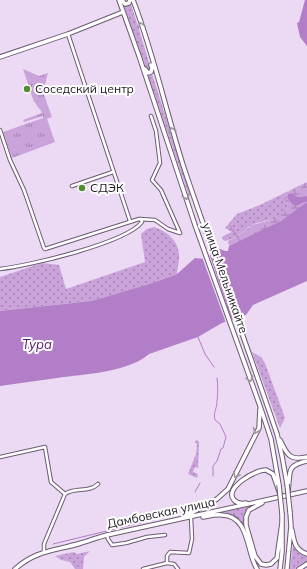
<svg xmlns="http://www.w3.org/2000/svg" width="307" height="569" font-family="Mulish,sans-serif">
	<defs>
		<pattern id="grass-dots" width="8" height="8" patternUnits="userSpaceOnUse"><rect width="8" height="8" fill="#c9a3d9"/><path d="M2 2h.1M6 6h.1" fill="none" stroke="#a384b0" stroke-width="1.8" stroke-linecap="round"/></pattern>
		<pattern id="wetland-marsh" width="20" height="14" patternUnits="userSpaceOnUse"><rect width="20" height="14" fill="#c9a3d9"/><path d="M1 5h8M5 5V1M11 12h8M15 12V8" fill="none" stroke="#a384b0"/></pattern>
		<pattern id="park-tufts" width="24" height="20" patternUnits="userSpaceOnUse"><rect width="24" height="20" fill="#c9a3d9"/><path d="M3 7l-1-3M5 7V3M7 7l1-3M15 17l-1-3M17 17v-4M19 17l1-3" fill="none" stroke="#a384b0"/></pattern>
	</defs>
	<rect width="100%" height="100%" fill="#ecd9f4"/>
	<path fill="url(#grass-dots)" d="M131,4L151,69L149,71L147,70L124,6H128Z
		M152,74L191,195L189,196L148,75Z
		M307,182L301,185L300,189L296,191H288L284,198L288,207C284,222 263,219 252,225C248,226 245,231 242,233C237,236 230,240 225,241L222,239L223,236L232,232L225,228L237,214L262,204Z
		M154,227C166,231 178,240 179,254C180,260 177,268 177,274L146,285L91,301L0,311V277L42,263L59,265L66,289L145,262L141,234L147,229Z
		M252,352L261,357L265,363L285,418L280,428Z
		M197,440L199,442L198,468L195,467L193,472L198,474L197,478L188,474L196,454L197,444L195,443V441Z
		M250,506L245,515L246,533C242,521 236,516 224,512Z
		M293,545L299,553L307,556V562L295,569H290Z
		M90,551L84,557L83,569H75L70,562L61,560L55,556L74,552L77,554Z"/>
	<path fill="url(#wetland-marsh)" d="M307,182V196L298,197L292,193L288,194L287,197L307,202C286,222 255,234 229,246L228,241L241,234L252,225L271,220L285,212L288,207L284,198V193C290,190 295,192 300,189L301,185Z"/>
	<path fill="url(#park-tufts)" d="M23,69L39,76L48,73L43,92L52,117L47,119L55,142L12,158L3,132L43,118V116L24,122L23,120L42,113C41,109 37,108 35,102H34Z"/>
	<path fill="#b27ec7" d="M305,0H307V46L300,37L297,23L299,22Z
		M292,193L298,197L307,196V281L253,305L246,315L222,323L198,337L149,354C130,371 89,374 64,377C43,380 21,383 0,386V311L91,301L146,285L172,276L177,274L195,258L205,259L212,253L220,249L225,251H228L229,246L281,221L307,202H304L296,206L292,204L287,197L288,194Z"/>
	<path fill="#ecd9f4" d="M216,249L240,319L234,321L210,252Z
		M209,253L232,321L226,323L202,257H205Z"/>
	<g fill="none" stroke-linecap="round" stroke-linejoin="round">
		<path stroke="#b27ec7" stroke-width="1" d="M230,226L240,241
			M198,337L205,354L214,367
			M213,476V466L217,461L221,449L223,448L226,437L220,424L215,420C213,412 217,409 217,401C218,394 218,386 217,378
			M195,492L200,483
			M53,544L156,519"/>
		<defs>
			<path id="street" d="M68,34L130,221
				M151,116L156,131L160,163L152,180L161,190L180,233
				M0,130L10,160L24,190L44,248L45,249L139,219L155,220L168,229L180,233
				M72,186L113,172
				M0,269C28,266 126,243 142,222L141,219
				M0,457L45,447L51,482L65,494
				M107,535L108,539L112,545L126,543L147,537L165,535
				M44,552V544L65,494C75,487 89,493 98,484
				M167,563L174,564L178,569
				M143,569L167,563V556L170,552L189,553L192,539L191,517"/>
			<path id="secondary" d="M119,0L139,56L195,225L260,406L271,439L279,485
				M122,0L125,4L129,3L130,0
				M133,0C154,54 166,112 184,168C214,257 247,345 277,434L282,456L287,484
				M0,57L68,34L123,12
				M145,69L148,73L151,72L152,68L151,65
				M280,440C287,455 290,461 307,457
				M288,491C291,472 285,466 307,461
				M246,503C242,504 238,504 234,500C223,488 257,469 266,470L273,474L280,494
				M262,503L249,510L246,517V525L255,556L261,564L266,565L271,564L277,558L282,523
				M186,516L217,499L228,489L259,428L260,409
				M203,517C209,516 216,514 222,515C250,516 246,552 257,569
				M292,530C294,542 295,550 307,554
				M15,569C36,550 55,551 81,543C89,541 98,537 107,535L307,491
				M280,569L282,552V514
				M287,569L291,526L290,512
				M299,569L307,564"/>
		</defs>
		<use href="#street" stroke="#6b5b72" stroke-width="4.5"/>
		<use href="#secondary" stroke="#6b5b72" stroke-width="5.5"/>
		<use href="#street" stroke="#fff" stroke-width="2.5"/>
		<use href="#secondary" stroke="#fff" stroke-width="3.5"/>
		<defs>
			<path id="secondary-bridge" d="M287,484L290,512
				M279,485L282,514"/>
		</defs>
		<use href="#secondary-bridge" stroke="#6b5b72" stroke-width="5.5" stroke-linecap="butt"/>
		<use href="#secondary-bridge" stroke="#fff" stroke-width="3.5"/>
	</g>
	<defs><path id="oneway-chevron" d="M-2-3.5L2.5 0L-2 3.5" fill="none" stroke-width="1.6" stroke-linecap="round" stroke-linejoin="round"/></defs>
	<g stroke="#9a979b">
		<use href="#oneway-chevron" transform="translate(141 25) rotate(-108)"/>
		<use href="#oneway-chevron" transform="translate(172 130) rotate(-108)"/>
		<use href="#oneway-chevron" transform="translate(186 197) rotate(72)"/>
		<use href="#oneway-chevron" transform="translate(250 379) rotate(70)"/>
		<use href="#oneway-chevron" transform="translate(256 431) rotate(113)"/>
		<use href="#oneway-chevron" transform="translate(236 475) rotate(117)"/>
	</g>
	<g fill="#528e2d" stroke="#fff" stroke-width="1.5">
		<circle cx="27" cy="89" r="4"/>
		<circle cx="82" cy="188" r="4"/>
	</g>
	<g text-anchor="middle" stroke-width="4" stroke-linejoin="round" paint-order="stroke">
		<g font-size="12" fill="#1e1821" stroke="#fff" text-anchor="start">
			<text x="35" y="93">Соседский центр</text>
			<text x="90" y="192">СДЭК</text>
		</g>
		<g font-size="12" fill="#1e1821" stroke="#fff">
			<text transform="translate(225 278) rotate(71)" y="4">улица Мельникайте</text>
			<text transform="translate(161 513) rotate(-12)" y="4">Дамбовская улица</text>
		</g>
		<g font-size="13" font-style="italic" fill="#58146f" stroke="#fff">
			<text x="37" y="349">Тура</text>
		</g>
	</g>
</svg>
